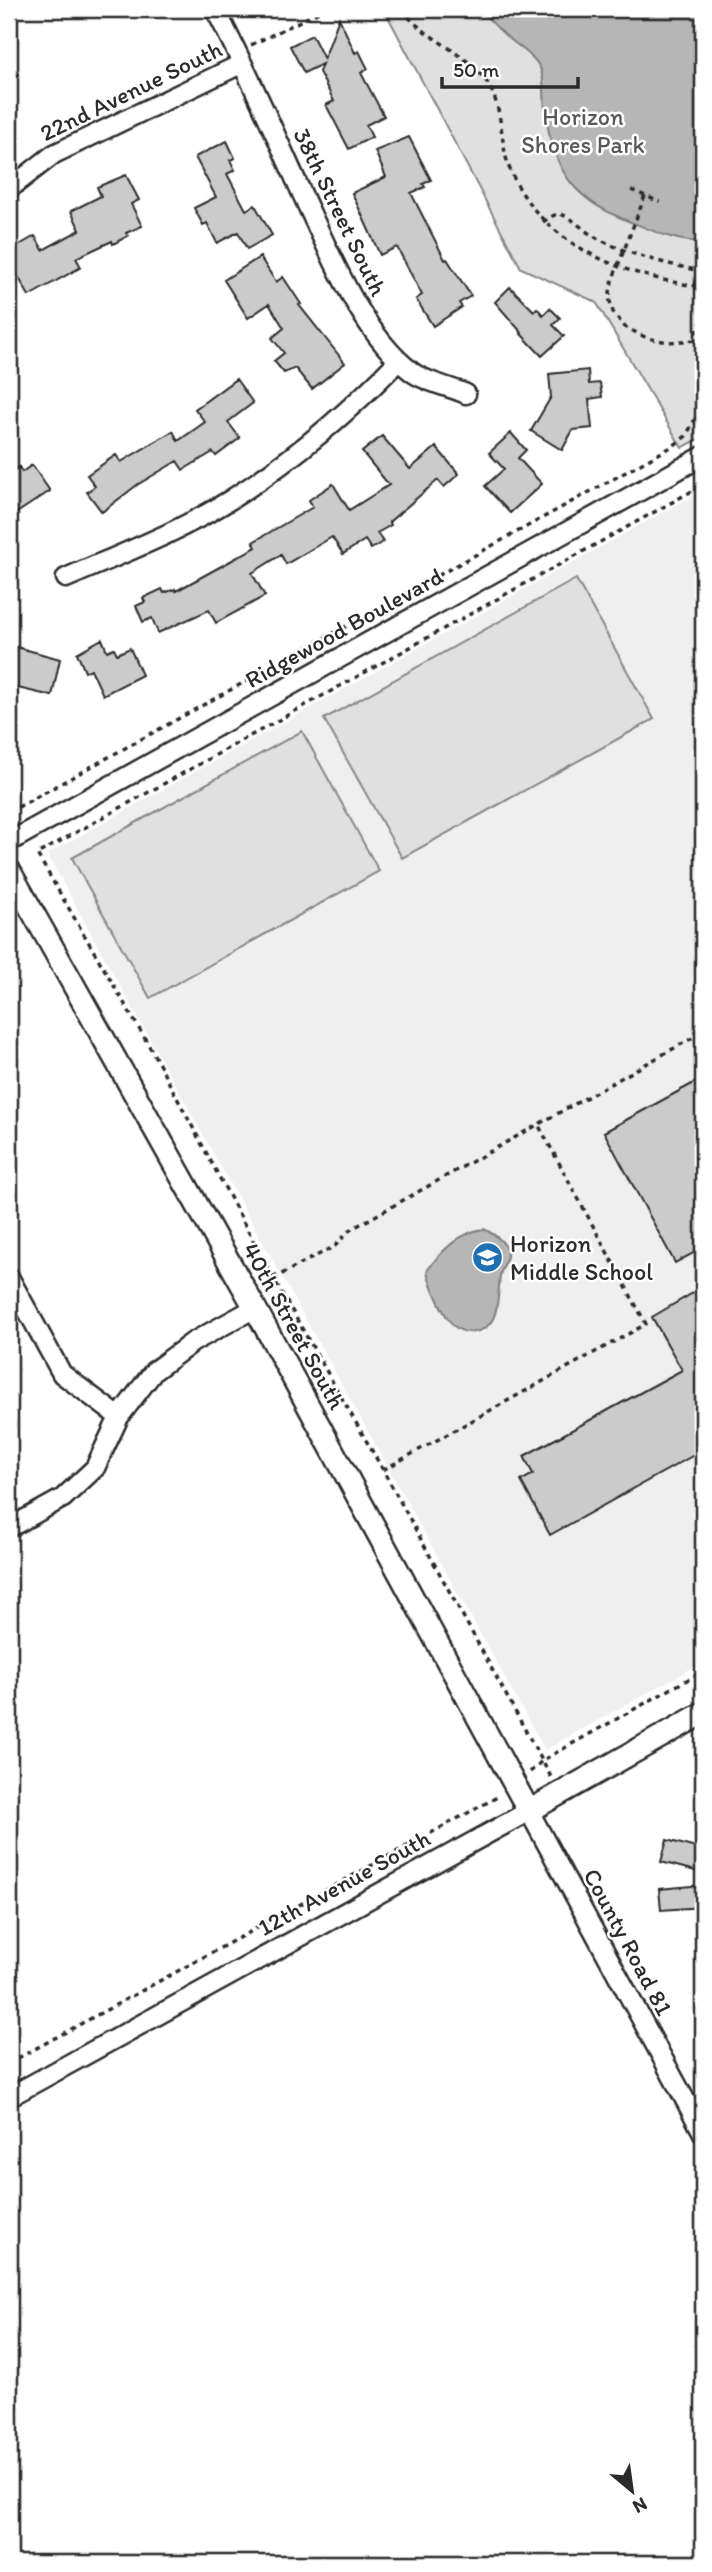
<svg xmlns="http://www.w3.org/2000/svg" width="712" height="2572" font-family="Itim,sans-serif">
	<rect width="100%" height="100%" fill="#fff"/>
	<filter id="ink" filterUnits="userSpaceOnUse"><feTurbulence type="fractalNoise" baseFrequency=".0143" numOctaves="2"/><feDisplacementMap in="SourceGraphic" scale="14" xChannelSelector="R" yChannelSelector="G"/><feConvolveMatrix kernelMatrix="1 2 1 2 8 2 1 2 1" color-interpolation-filters="sRGB"/></filter>
	<g filter="url(#ink)">
		<path fill="#efefef" d="M703,490V1662L545,1750L47,854Z"/>
		<path fill="#e0e0e0" stroke="#868686" stroke-width="2" d="M384,9H703V437L682,448L596,302L521,268Z
			M576,579L654,719L402,858L324,719Z
			M302,731L379,871L150,998L72,858Z"/>
		<path fill="#b6b6b6" stroke="#7e7e7e" stroke-width="2" d="M479,9H703V241C683,244 655,232 636,224C575,201 555,176 545,111C544,99 545,80 540,68C534,55 516,45 505,35C496,27 488,18 479,9Z
			M484,1229C494,1234 509,1243 507,1256C506,1263 501,1269 500,1276C498,1290 499,1307 493,1319C483,1336 460,1337 449,1320C442,1311 429,1282 427,1271C440,1252 461,1231 484,1229Z"/>
		<path fill="#cbcbcb" stroke="#2b2b2b" stroke-width="2" d="M339,18L355,53L359,51L368,69L361,73L384,116L366,125L372,137L349,149L326,105L334,101L319,72L322,64L304,73L290,46L312,35L324,59Z
			M409,137L431,180L423,184L425,187L411,193L445,260L447,259L471,296L459,303L462,307L433,326L416,299L422,295L397,247L380,255L352,193L386,177L375,151Z
			M227,141L235,158L230,160L235,170L227,174L246,210L255,205L272,235L247,249L238,232L217,243L207,223L203,225L194,208L216,197L195,157Z
			M126,175L139,200L131,204L142,226L126,233L128,236L113,244L112,241L76,258L81,267L29,296L9,260V251L35,236L43,250L80,230L71,211L101,196L97,187Z
			M260,257L276,282L283,277L301,304L299,305L345,363L312,389L295,368L284,373L274,361L284,353L272,338L284,328L269,304L248,318L224,280Z
			M510,287L534,311L537,308L543,315L550,308L560,318L553,325L564,336L542,356L521,334L522,333L495,302Z
			M588,370L589,384L600,383L602,397L589,399L592,428L573,430L562,450L531,431L551,397L549,374Z
			M236,379L253,403L228,422L240,438L216,456L213,452L183,470L177,461L137,485L102,512L87,492L95,486L87,475L116,455L121,462L173,431L178,441L205,422L195,409Z
			M511,433L526,450L518,458L542,484L510,513L485,486L504,469L489,453Z
			M382,436L410,469L436,447L459,474L444,487L438,480L389,522L391,525L377,533L383,542L371,549L365,540L343,554L332,537L286,564L281,555L252,573L265,596L216,623L209,610L158,633L152,618L143,622L136,606L145,602L143,598L162,589L164,593L175,589L176,591L256,547L253,542L313,507L309,500L333,484L349,510L389,485L362,452Z
			M32,465L50,491L9,518V474L19,467L22,472Z
			M102,639L107,651L114,648L117,654L130,648L142,675L103,695L91,669L85,672L77,653Z
			M9,645L60,659L52,696L9,686Z
			M703,1078V1248L675,1263L604,1132Z
			M703,1287V1450L550,1535L521,1481L533,1474L524,1456L682,1370L652,1317Z
			M667,1840L703,1850V1873L661,1862Z
			M703,1885V1907L661,1910L659,1889Z"/>
		<g fill="none" stroke-linecap="round" stroke-linejoin="round">
			<defs>
				<path id="minor" d="M215,9C249,73 278,141 308,207C333,260 364,336 412,372C425,382 451,387 466,394
					M9,189L54,154L241,64
					M66,578C121,554 179,532 230,500C291,461 348,413 398,361
					M9,842L703,456
					M9,1277L62,1374L119,1417
					M9,1528L63,1498L95,1468L119,1417L154,1371L193,1342L255,1308
					M9,2097L529,1811L703,2133"/>
				<path id="tertiary" d="M9,870L255,1308L529,1811L703,1713"/>
			</defs>
			<use href="#minor" stroke="#2b2b2b" stroke-width="23"/>
			<use href="#tertiary" stroke="#2b2b2b" stroke-width="26"/>
			<path stroke="#2b2b2b" stroke-width="3.5" stroke-dasharray="5 5" stroke-linecap="butt" d="M402,9C424,39 464,50 486,81C504,107 499,139 509,167C540,246 626,277 703,287
				M251,45L325,9
				M631,190L660,202
				M645,196L612,281L609,298L613,312L625,327L647,338L668,342L697,340
				M543,222C549,218 556,212 563,215C574,219 584,231 595,237C627,254 662,263 696,270L698,285
				M703,321L697,327V340L703,346
				M696,419L703,421
				M9,812L673,446L686,436L703,404
				M272,1276H278L335,1246L350,1230L703,1032
				M383,1470L646,1324L538,1124
				M530,1772L543,1760L703,1671
				M551,1777L383,1470L272,1276L151,1049L37,854L703,485
				M9,2063L499,1796"/>
			<use href="#minor" stroke="#fff" stroke-width="18"/>
			<use href="#tertiary" stroke="#fff" stroke-width="21"/>
		</g>
	</g>
	<defs>
		<symbol id="school-disc" viewBox="-11 -11 22 22"><circle r="9.5" fill="#1f6fb2" stroke="#fff"/><path d="M0-5L7-2L0 1L-7-2ZM-4 1L0 2.5L4 1V4Q0 6-4 4Z" fill="#fff"/></symbol>
	</defs>
	<g fill-rule="evenodd">
		<use href="#school-disc" x="470" y="1240" width="35" height="35"/>
	</g>
	<g text-anchor="middle" stroke-width="5" stroke-linejoin="round" paint-order="stroke">
		<g font-size="24" fill="#2b2b2b" stroke="#fff">
			<text transform="translate(131 91) rotate(-26)" y="8">22nd Avenue South</text>
			<text transform="translate(340 212) rotate(64)" y="8">38th Street South</text>
			<text transform="translate(344 628) rotate(-29)" y="8">Ridgewood Boulevard</text>
			<text transform="translate(294 1326) rotate(61)" y="8">40th Street South</text>
			<text transform="translate(344 1883) rotate(-29)" y="8">12th Avenue South</text>
			<text transform="translate(628 1942) rotate(62)" y="8">County Road 81</text>
		</g>
		<g font-size="24" fill="#585858" stroke="#fff">
			<text x="583" y="125">Horizon<tspan x="583" dy="28">Shores Park</tspan></text>
		</g>
		<g font-size="24" fill="#2b2b2b" stroke="#fff" text-anchor="start">
			<text x="510" y="1252">Horizon<tspan x="510" dy="28">Middle School</tspan></text>
		</g>
	</g>
	<rect width="712" height="2572" fill="none" stroke="#fff" stroke-width="35"/>
	<rect x="18" y="18" width="677" height="2537" fill="none" stroke="#2b2b2b" stroke-width="2.5" filter="url(#ink)"/>
	<g transform="translate(632 2491) rotate(151)" stroke="#ffffff" stroke-width="5" paint-order="stroke">
	<path d="M0-5L12 26L0 18L-12 26Z" fill="#2b2b2b"/>
	<text y="-10" font-size="19" font-weight="bold" text-anchor="middle" fill="#2b2b2b">N</text>
	</g>
	<path d="M442 77v10h136v-10" fill="none" stroke="#2b2b2b" stroke-width="3.5"/>
	<text x="453" y="77" font-size="21" fill="#2b2b2b" stroke="#ffffff" stroke-width="5" paint-order="stroke">50 m</text>
</svg>
